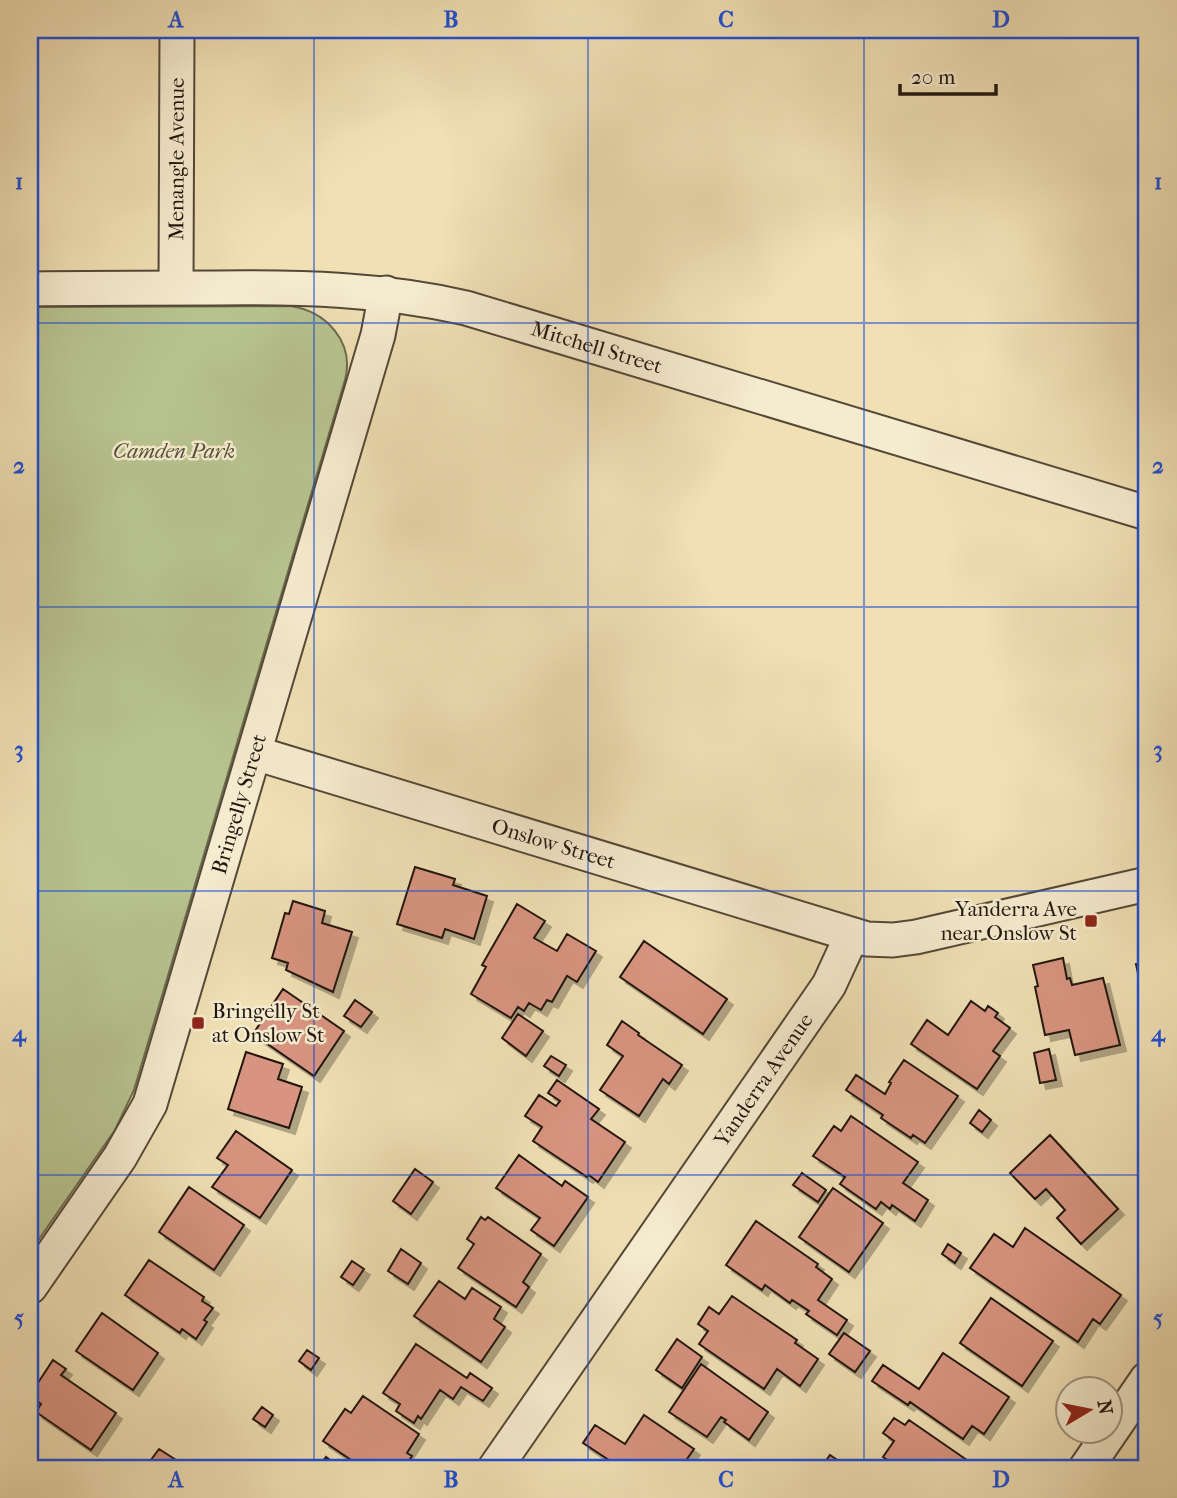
<svg xmlns="http://www.w3.org/2000/svg" width="1177" height="1498" font-family="'IM FELL French Canon',serif">
	<defs>
		<filter id="shadow"><feDropShadow dx="6" dy="6" stdDeviation="0" flood-color="#0004"/></filter>
	</defs>
	<rect width="100%" height="100%" fill="#f0e0b4"/>
	<filter id="stains"><feTurbulence type="fractalNoise" baseFrequency=".00286" numOctaves="4"/><feColorMatrix values="0 0 0 0 .2 0 0 0 0 .09 0 0 0 0 .02 0 0 0 .5 -.17"/></filter>
	<radialGradient id="worn" r=".72"><stop offset=".6" stop-color="#630" stop-opacity="0"/><stop offset="1" stop-color="#630" stop-opacity=".3"/></radialGradient>
	<path fill="#b7c38f" stroke="#6c6c4f" stroke-width="2" d="M290,306C326,311 355,342 345,380L134,1090L115,1130L30,1252V307Z"/>
	<path fill="#d89480" stroke="#20150f" stroke-width="2" filter="url(#shadow)" d="M415,867L455,879L453,885L487,896L474,939L445,929L442,938L397,924Z
		M293,901L325,911L322,923L352,932L333,992L286,970L288,963L272,958L285,913L289,914Z
		M517,904L545,921L534,938L557,951L567,934L596,951L577,982L567,976L552,1002L547,1000L541,1010L529,1003L524,1011L518,1007L511,1018L471,994L486,967L482,965Z
		M644,941L727,999L703,1034L620,977Z
		M1063,958L1067,979L1070,978L1072,985L1103,978L1120,1045L1075,1055L1069,1030L1045,1035L1035,987L1038,986L1033,965Z
		M1147,962V996L1143,997L1136,964Z
		M283,989L344,1031L314,1076L253,1034Z
		M355,1000L372,1012L361,1027L344,1016Z
		M971,1001L985,1011L988,1006L998,1013L995,1017L1010,1028L993,1051L1000,1056L977,1089L911,1044L927,1020L948,1035Z
		M518,1014L543,1031L526,1056L502,1038Z
		M622,1021L639,1033L638,1035L682,1065L669,1084L663,1079L639,1116L600,1090L623,1056L607,1045Z
		M1049,1049L1056,1080L1040,1083L1034,1053Z
		M246,1052L283,1064L278,1079L302,1087L289,1128L228,1109Z
		M551,1056L566,1065L559,1076L544,1066Z
		M904,1060L958,1096L925,1143L913,1135L911,1138L881,1118L883,1115L846,1090L856,1075L885,1094L891,1083L889,1082Z
		M557,1080L599,1109L591,1119L625,1142L598,1182L589,1175L587,1177L533,1141L542,1127L525,1116L539,1095L556,1106L560,1101L548,1093Z
		M979,1110L991,1120L982,1132L970,1123Z
		M851,1116L918,1162L903,1183L928,1200L915,1221L892,1205L890,1209L881,1202L876,1209L840,1184L845,1177L813,1156L834,1126L841,1131Z
		M236,1131L292,1170L260,1218L212,1187L228,1165L217,1158Z
		M1050,1135L1118,1209L1081,1244L1057,1218L1065,1210L1046,1189L1035,1199L1010,1173Z
		M519,1155L562,1186L565,1181L588,1197L554,1246L531,1230L540,1218L496,1188Z
		M415,1169L433,1182L411,1214L393,1201Z
		M802,1173L826,1190L818,1202L793,1185Z
		M189,1187L244,1225L214,1270L159,1232Z
		M833,1188L883,1223L849,1272L799,1237Z
		M481,1217L485,1220L488,1217L541,1254L523,1282L529,1287L516,1307L458,1268L474,1244L467,1239Z
		M756,1221L818,1264L816,1267L832,1279L818,1300L847,1320L837,1335L806,1314L809,1311L792,1300L790,1303L765,1285L762,1290L726,1265Z
		M1025,1228L1121,1295L1100,1324L1093,1319L1078,1342L970,1268L994,1234L1013,1247Z
		M948,1244L961,1253L955,1263L942,1254Z
		M401,1249L421,1263L408,1284L388,1271Z
		M149,1260L204,1297L202,1301L213,1308L204,1320L207,1322L196,1339L182,1329L180,1333L125,1295Z
		M352,1261L364,1269L353,1285L341,1277Z
		M439,1281L465,1299L472,1288L501,1307L494,1319L505,1327L481,1362L414,1316Z
		M732,1296L797,1340L795,1343L818,1359L800,1386L777,1369L764,1389L699,1344L708,1331L698,1324L709,1307L719,1314Z
		M991,1298L1053,1341L1022,1386L960,1343Z
		M102,1313L158,1353L133,1390L76,1351Z
		M844,1333L870,1351L855,1372L829,1354Z
		M677,1339L702,1357L682,1388L656,1370Z
		M416,1344L467,1378L470,1373L492,1388L483,1401L461,1387L453,1399L440,1390L421,1419L418,1416L414,1423L396,1411L400,1404L383,1393Z
		M307,1350L319,1358L311,1370L299,1361Z
		M943,1353L1009,1397L984,1434L972,1426L963,1439L910,1402L908,1405L872,1381L883,1365L919,1389Z
		M53,1360L66,1369L61,1375L116,1413L91,1450L36,1412L41,1404L30,1395Z
		M701,1364L768,1412L749,1440L724,1422L726,1420L721,1417L707,1437L669,1412Z
		M363,1396L419,1434L407,1453L412,1456L404,1468H363L323,1441L345,1409L351,1413Z
		M262,1407L273,1415L265,1427L253,1419Z
		M644,1415L694,1449L685,1462L694,1468H621L583,1443L595,1425L625,1444Z
		M894,1418L905,1425L909,1420L977,1467L900,1468L883,1457L894,1441L883,1433Z
		M159,1449L176,1460L170,1468H145Z
		M830,1455L849,1468H821Z
		M326,1457L342,1468H318Z"/>
	<g fill="none" stroke-linecap="round" stroke-linejoin="round">
		<defs>
			<g id="minor">
				<path id="s1" d="M176,287L177,30"/>
				<path id="s2" d="M30,289C92,288 154,288 217,288C301,287 383,289 466,308L1147,513"/>
				<path id="s3" d="M255,753L867,939L893,940L916,937L1147,884"/>
				<path id="s4" d="M30,1287L120,1157L150,1104L378,335L386,293"/>
				<path id="s5" d="M495,1468L829,985L852,935"/>
				<path d="M1086,1468L1147,1379"/>
			</g>
		</defs>
		<use href="#minor" stroke="#544838" stroke-width="37"/>
		<use href="#minor" stroke="#f5ebce" stroke-width="33"/>
	</g>
	<path fill="none" stroke="#1d4ed8" stroke-width="2" stroke-opacity="0.55" d="M314,30V1468M588,30V1468M864,30V1468M30,323H1147M30,607H1147M30,891H1147M30,1175H1147"/>
	<g fill="#8f2418" stroke="#f5ebce" stroke-width="2.5">
		<rect x="1084" y="914" width="14" height="14" rx="3.5"/>
		<rect x="191" y="1016" width="14" height="14" rx="3.5"/>
	</g>
	<g text-anchor="middle" stroke-width="5" stroke-linejoin="round" paint-order="stroke">
		<g font-size="21" fill="#20150f" stroke="#f5ebce">
			<text dy="7" stroke="none"><textPath href="#s1" startOffset="128">Menangle Avenue</textPath></text>
			<text dy="7" stroke="none"><textPath href="#s2" startOffset="574">Mitchell Street</textPath></text>
			<text dy="7" stroke="none"><textPath href="#s4" startOffset="532">Bringelly Street</textPath></text>
			<text dy="7" stroke="none"><textPath href="#s3" startOffset="312">Onslow Street</textPath></text>
			<text dy="7" stroke="none"><textPath href="#s5" startOffset="472">Yanderra Avenue</textPath></text>
		</g>
		<g font-size="21" font-style="italic" fill="#55523c" stroke="#f5ebce">
			<text x="174" y="458">Camden Park</text>
		</g>
		<g font-size="21" fill="#20150f" stroke="#f5ebce" text-anchor="end">
			<text x="1077" y="916">Yanderra Ave<tspan x="1077" dy="24">near Onslow St</tspan></text>
			<text x="212" y="1018" text-anchor="start">Bringelly St<tspan x="212" dy="24">at Onslow St</tspan></text>
		</g>
	</g>
	<rect width="1177" height="1498" fill="none" stroke="#f0e0b4" stroke-width="77"/>
	<g transform="translate(1089 1410) rotate(80)"><circle r="33" fill="#f5ebce" stroke="#a09582" stroke-width="2"/>
	<path d="M0-5L12 26L0 18L-12 26Z" fill="#8f2418"/>
	<text y="-10" font-size="19" font-weight="bold" text-anchor="middle" fill="#20150f">N</text>
	</g>
	<path d="M900 84v10h96v-10" fill="none" stroke="#20150f" stroke-width="3.5"/>
	<text x="911" y="84" font-size="21" fill="#20150f" stroke="#f5ebce" stroke-width="5" paint-order="stroke">20 m</text>
	<rect x="38" y="38" width="1100" height="1422" fill="none" stroke="#1d4ed8" stroke-width="2.5"/>
	<g font-size="23" text-anchor="middle" font-weight="bold" fill="#1d4ed8">
		<text x="176" y="27">A</text>
		<text x="451" y="27">B</text>
		<text x="726" y="27">C</text>
		<text x="1001" y="27">D</text>
		<text x="19" y="189">1</text>
		<text x="1158" y="189">1</text>
		<text x="19" y="473">2</text>
		<text x="1158" y="473">2</text>
		<text x="19" y="757">3</text>
		<text x="1158" y="757">3</text>
		<text x="19" y="1041">4</text>
		<text x="1158" y="1041">4</text>
		<text x="19" y="1325">5</text>
		<text x="1158" y="1325">5</text>
		<text x="176" y="1487">A</text>
		<text x="451" y="1487">B</text>
		<text x="726" y="1487">C</text>
		<text x="1001" y="1487">D</text>
	</g>
	<rect width="100%" height="100%" filter="url(#stains)"/>
	<rect width="100%" height="100%" fill="url(#worn)"/>
</svg>
